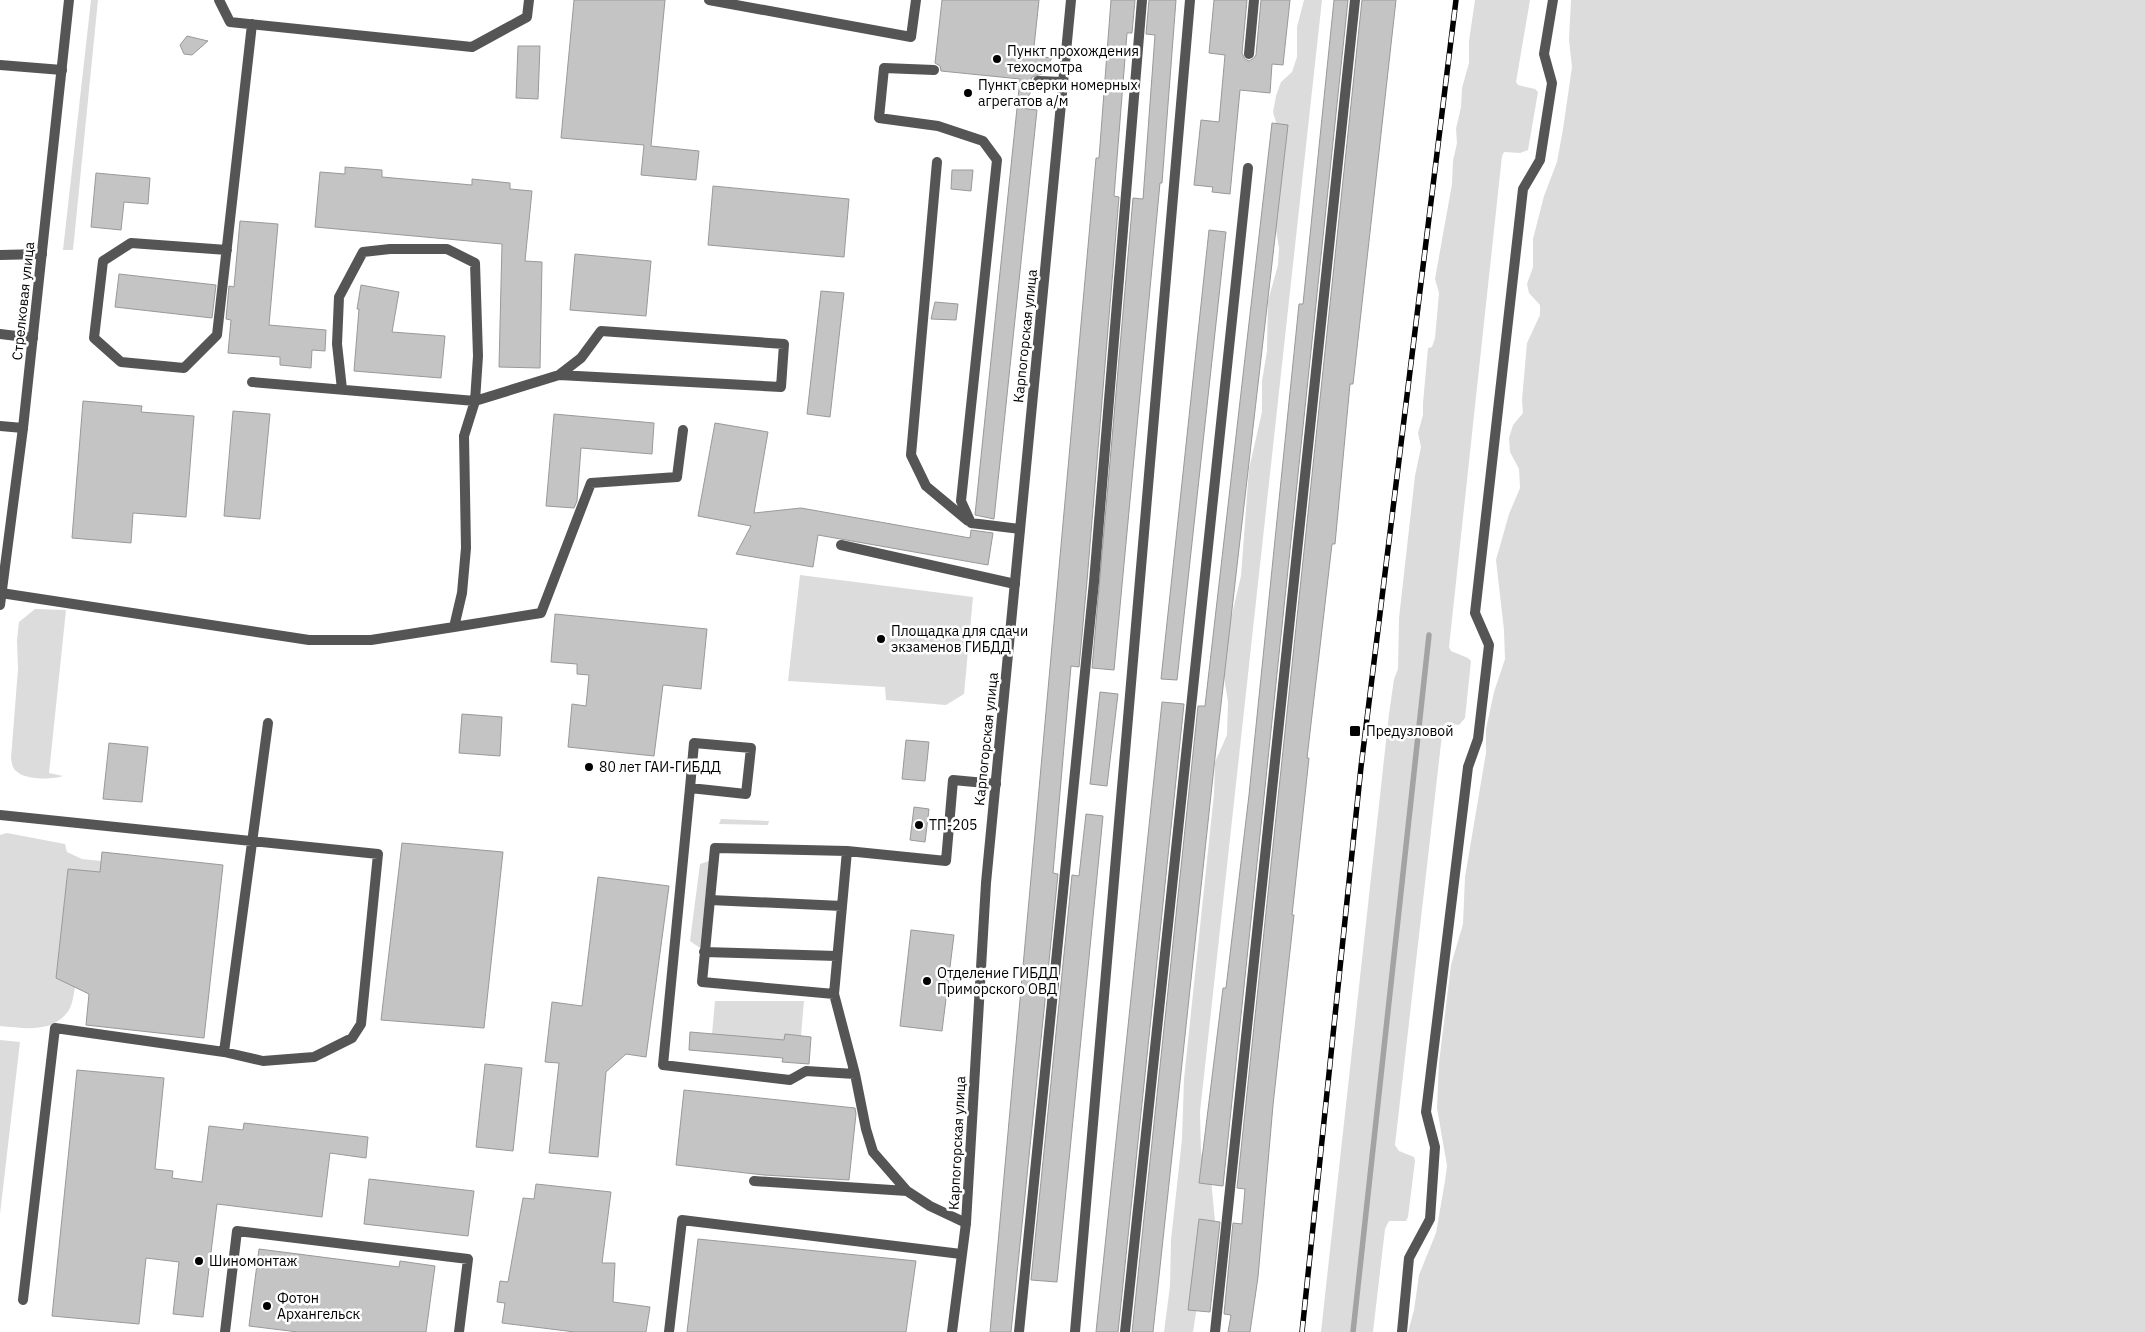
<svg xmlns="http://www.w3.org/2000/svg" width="2145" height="1332" font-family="'IBM Plex Sans',sans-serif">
	<rect width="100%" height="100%" fill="#fff"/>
	<path fill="#dcdcdc" d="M91,0H98L73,250H63Z
		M1304,0H1322L1200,1112L1201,1153L1211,1179L1215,1221L1199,1293L1193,1332H1164L1170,1286L1171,1240L1182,1139L1184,1079L1214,794L1215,762L1227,735L1228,702L1223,671L1226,640L1241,576L1249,469L1262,412V381L1267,351L1268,301L1278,265L1279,248L1274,218L1277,126L1273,112L1276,96L1281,82L1292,72L1297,57V27Z
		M1475,0H1530L1516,82L1518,85L1535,89L1538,92L1528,150L1520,153L1504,152L1502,156L1449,647L1451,651L1468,658L1471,661L1465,718L1459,725L1446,723L1443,726L1395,1145L1399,1151L1414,1157L1415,1161L1408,1217L1406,1221H1389L1385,1229L1373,1332H1321L1389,714L1394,679L1398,669L1399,618L1415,476L1421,447L1418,433L1423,415V403L1428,348L1432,347L1435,338L1439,293L1435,279L1452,184L1453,161L1457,143L1456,129L1461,107L1462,88L1469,63V41Z
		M1571,0H2145V1332H1408L1414,1310L1419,1275L1436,1233L1445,1181L1447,1166L1437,1108L1439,1063L1451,965L1463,924L1465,877L1486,753V729L1494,692L1505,659L1504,630L1496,560L1509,514L1520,488L1519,469L1510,452L1509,438L1513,425L1523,413L1522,400L1527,343L1540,315V305L1529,293L1527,284L1533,267V239L1544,196L1557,162L1563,129L1572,67L1569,40Z
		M800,575L973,597L964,694L946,705L886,700L885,687L788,681Z
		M35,609L66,610L49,773L63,776C52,780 23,780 15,770C12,767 12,763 11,758L18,669L17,640L19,622Z
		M721,819L768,821H769L768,825L719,824Z
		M7,833L65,844L67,852L82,859L101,861L100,872L68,869L56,977L76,983C74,991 73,1003 69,1010C53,1034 24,1028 0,1026V835Z
		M709,861L700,948L690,941L700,864Z
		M715,1001H804L801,1036L784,1041L712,1034Z
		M0,1040L20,1042L0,1214Z"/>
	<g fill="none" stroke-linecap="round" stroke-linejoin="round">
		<path stroke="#a3a3a3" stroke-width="5.5" d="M1353,1332L1429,635"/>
	</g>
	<path fill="#c4c4c4" stroke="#999" d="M574,0H665L651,146L699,151L696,180L641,175L644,145L561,138Z
		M942,0H1039L1033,56L1052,58L1042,74L1032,77L1031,81L1034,87L1021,108L1037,110L994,519L975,515L1020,79L941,71L940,66L935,63Z
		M1111,0H1135L1132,33H1127L1114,196L1119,197L1087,581L1079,667L1071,666L1053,873L1058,874L1011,1332H990L1096,158H1099Z
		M1149,0H1176L1162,183H1160L1114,670L1092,668L1133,198L1143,199L1155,35L1146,34Z
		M1214,0H1247L1242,53L1245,59L1249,61L1254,58L1256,55L1261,0H1290L1283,65L1272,64L1270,93L1240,90L1230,194L1212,192L1213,187L1194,185L1201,120L1219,122L1225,55L1209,53Z
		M1334,0H1348L1223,1186L1199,1183L1223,988H1226L1249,795L1299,304H1303Z
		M1362,0H1396L1353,384H1350L1335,544H1332L1307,758H1309L1292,915H1294L1273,1105L1258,1277L1250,1332H1228L1231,1315L1224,1314L1233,1223L1242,1224L1245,1189L1237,1188Z
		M187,36L208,41L192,55L184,54L180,45Z
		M518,46H540L538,99L516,98Z
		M1272,123L1288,125L1217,739L1153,1332H1132L1198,706H1205Z
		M345,167L382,170V177L472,185V179L510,183V189L532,191L525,261L542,262L540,368L499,367L502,244L315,227L320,172L345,174Z
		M952,170H973L971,191L951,189Z
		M96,173L150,178L148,204L124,202L121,230L91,227Z
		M713,186L849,199L844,257L708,245Z
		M240,221L278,224L269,325L326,330L325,351L312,350L311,368L280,365V357L228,353L231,320L226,319L229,286L234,287Z
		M1209,230L1226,232L1177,680L1161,679Z
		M575,254L651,261L646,316L570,310Z
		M119,274L216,285L212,318L115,307Z
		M361,285L399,292L392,332L445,336L441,378L354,371L359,309H357Z
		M821,291L844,293L830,417L807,414Z
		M935,302L958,304L956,320L931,319Z
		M83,401L142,406L141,412L194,416L186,517L133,513L131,543L72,538Z
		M233,411L270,414L260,519L224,516Z
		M554,414L654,423L652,454L581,448L577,501L574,508L546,506Z
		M715,423L768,432L754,513L801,508L970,538L971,530L993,533L988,565L818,535L813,567L736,554L751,526L698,516Z
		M555,614L707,629L701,689L663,685L654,756L568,747L572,704L586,706L589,675L577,674V664L551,662Z
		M1100,692L1118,694L1107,786L1090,784Z
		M1162,702L1184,704L1118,1332H1096Z
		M462,714L502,717L500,756L459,753Z
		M906,740L929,742L925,781L902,779Z
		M109,743L148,747L142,802L103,799Z
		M914,807L929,809L925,842L910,840Z
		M1086,814L1103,816L1057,1282L1031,1280L1072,875L1079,876Z
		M402,843L503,852L484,1028L381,1020Z
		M102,852L223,865L204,1038L86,1025L89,994L56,978L68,869L100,872Z
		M598,877L669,886L646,1057L626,1054L606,1072L598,1157L549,1153L559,1063L545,1062L552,1002L582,1006Z
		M911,930L954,935L942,1031L900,1026Z
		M690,1032L784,1040L785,1034L811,1037L809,1064L782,1062L783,1058L689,1050Z
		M485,1064L522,1068L513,1151L476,1147Z
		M77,1070L164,1078L155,1169L173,1171L172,1178L202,1182L209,1126L243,1130L244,1123L368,1137L366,1158L330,1153L322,1217L217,1204L203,1317L173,1314L179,1262L146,1258L139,1324L52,1316Z
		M684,1090L855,1108L856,1114L849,1180L764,1175L676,1165Z
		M369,1179L474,1191L468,1236L364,1224Z
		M536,1184L611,1192L602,1263H615L613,1302L650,1307L646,1332H575L502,1323L505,1303L497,1302L500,1281L508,1282L523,1198L534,1199Z
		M1199,1219L1220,1222L1210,1312L1188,1310Z
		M698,1239L916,1261L906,1332H687Z
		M259,1249L399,1267L400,1261L435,1266L426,1332H298L249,1326Z"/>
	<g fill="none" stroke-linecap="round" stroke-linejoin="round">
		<path stroke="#555" stroke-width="10" d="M219,0L230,22L472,47L527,17L529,0
			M709,0L911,37L916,0
			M1249,54L1254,0
			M0,65L62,70
			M934,70L884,68L879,118L938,126L983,141L997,160L961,501L971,523L1020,529
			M1038,81L1063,82
			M937,162L911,455L926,486L968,521
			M227,250L131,243L103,261L94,338L121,362L184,368L217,335L252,24
			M0,255L42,254
			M0,334L33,338
			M252,382L475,401L559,375L781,387L784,344L601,331L581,358L559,375
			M0,426L23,428
			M841,545L1015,584
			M1,593L309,640H371L454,627L462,593L466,548L464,436L475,401L478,356L475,263L447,249H390L363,252L339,297L337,344L342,389
			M454,627L541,613L591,483L677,477L683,430
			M690,788L746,794L751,748L694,743L690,788L663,1065L790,1080L806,1071L855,1074
			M0,815L378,854L361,1024L352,1038L314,1057L263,1061L224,1052L55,1028L23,1300
			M847,851L834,994L855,1074L866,1129L873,1152L907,1191L930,1206L966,1223
			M710,900L842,906
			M704,952L837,956
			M834,994L702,982L715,848L847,851L946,861L953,780L996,784
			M224,1052L268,723
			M754,1181L907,1191
			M225,1332L237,1231L468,1259L459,1332
			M669,1332L682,1220L961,1254
			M1019,1332L1094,582L1142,0
			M1075,1332L1190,0
			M1125,1332L1248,168
			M1215,1332L1355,0
			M1402,1332L1409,1258L1430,1219L1435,1147L1426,1112L1468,767L1478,739L1489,645L1475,613L1523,189L1540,160L1552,83L1544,54L1553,0"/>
		<path stroke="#555" stroke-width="10" d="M952,1332L966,1223L986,883L1071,0"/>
		<path stroke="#555" stroke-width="10" d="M0,605L23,428L69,0"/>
		<defs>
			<path id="rail" d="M1302,1332L1361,767L1456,0"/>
		</defs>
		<use href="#rail" stroke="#000" stroke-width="5.5"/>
		<use href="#rail" stroke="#fff" stroke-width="4" stroke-dasharray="11" stroke-linecap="butt"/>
	</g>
	<g fill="#000" stroke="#fff" stroke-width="2">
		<circle cx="997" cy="59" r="5"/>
		<circle cx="968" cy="93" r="5"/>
		<circle cx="881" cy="639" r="5"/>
		<rect x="1349" y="725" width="12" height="12" rx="2.5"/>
		<circle cx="589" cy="767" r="5"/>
		<circle cx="919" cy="825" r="5"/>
		<circle cx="927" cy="981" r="5"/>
		<circle cx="199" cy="1261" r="5"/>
		<circle cx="267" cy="1306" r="5"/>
	</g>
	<g text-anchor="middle" stroke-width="5" stroke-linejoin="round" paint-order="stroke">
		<g font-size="14" fill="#000" stroke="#fff" text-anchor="start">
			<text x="1007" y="56">Пункт прохождения<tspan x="1007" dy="16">техосмотра</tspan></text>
			<text x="978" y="90">Пункт сверки номерных<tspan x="978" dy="16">агрегатов а/м</tspan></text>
			<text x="891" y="636">Площадка для сдачи<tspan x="891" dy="16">экзаменов ГИБДД</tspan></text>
			<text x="1366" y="736">Предузловой</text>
			<text x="599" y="772">80 лет ГАИ-ГИБДД</text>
			<text x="929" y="830">ТП-205</text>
			<text x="937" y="978">Отделение ГИБДД<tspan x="937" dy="16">Приморского ОВД</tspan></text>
			<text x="209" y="1266">Шиномонтаж</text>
			<text x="277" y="1303">Фотон<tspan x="277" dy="16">Архангельск</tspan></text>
		</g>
		<g font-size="14" fill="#000" stroke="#fff">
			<text transform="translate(23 301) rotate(-84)" y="5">Стрелковая улица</text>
			<text transform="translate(1025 336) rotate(-84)" y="5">Карпогорская улица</text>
			<text transform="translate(986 739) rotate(-84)" y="5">Карпогорская улица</text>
			<text transform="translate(957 1143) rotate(-87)" y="5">Карпогорская улица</text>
		</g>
	</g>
</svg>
